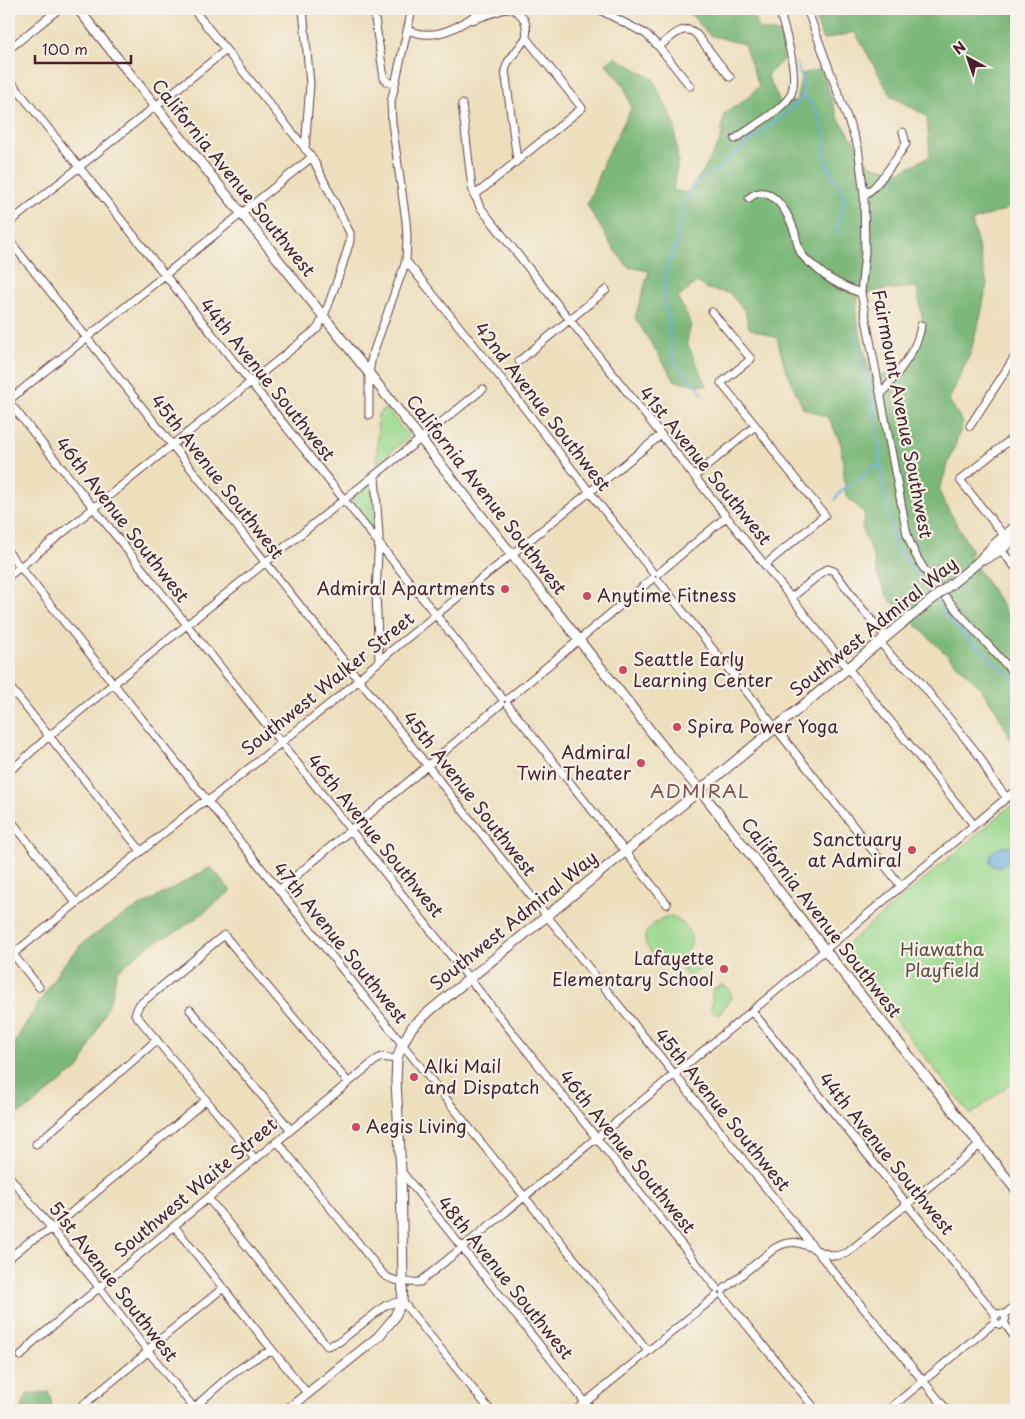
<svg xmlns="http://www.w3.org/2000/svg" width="1025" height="1419" font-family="'Playpen Sans',sans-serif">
	<rect width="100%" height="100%" fill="#f7f3e8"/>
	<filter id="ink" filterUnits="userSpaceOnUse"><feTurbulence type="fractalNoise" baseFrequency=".02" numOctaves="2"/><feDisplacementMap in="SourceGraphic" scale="10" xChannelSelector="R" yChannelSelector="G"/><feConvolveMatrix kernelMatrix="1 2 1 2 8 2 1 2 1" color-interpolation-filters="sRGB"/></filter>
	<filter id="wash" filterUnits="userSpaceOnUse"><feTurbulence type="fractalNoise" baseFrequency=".0096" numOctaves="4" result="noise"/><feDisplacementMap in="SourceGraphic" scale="20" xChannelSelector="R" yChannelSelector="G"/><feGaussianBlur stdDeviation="1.12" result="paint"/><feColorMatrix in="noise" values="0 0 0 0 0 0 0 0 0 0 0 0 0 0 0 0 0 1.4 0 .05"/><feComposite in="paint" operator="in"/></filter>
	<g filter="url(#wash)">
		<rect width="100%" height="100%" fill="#eddebc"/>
		<path fill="#9ad88e" stroke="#727c5c" d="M386,408L409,437L377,463L378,414Z
			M371,483L375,528L374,532L352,504V498Z
			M1014,803L1016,806V1079L971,1115L840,950Z
			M671,916C684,921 700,939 686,952C683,955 678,960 674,961C661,965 644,949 645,937C646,931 650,927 654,924C660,919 663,917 671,916Z
			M692,953L703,967L689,978L677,964Z
			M722,985L729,989L732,997L728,1004L724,1006L722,1013L720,1014H715L711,1011V1006L713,1003L711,995L714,988Z"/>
		<path fill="#7bb879" stroke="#626c52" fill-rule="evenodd" d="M686,9H753L759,29L783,34V60L767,75L781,104L796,101L802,74L822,69L837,116L870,165L899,172L930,156L927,116L891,96L855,32L823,40L812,9H1016V202L1005,210L972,221L987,284L981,314L970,354L949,400L963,423L939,490L943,500L972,551L969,556L998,599L1016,628V749L996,710L978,685L888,598L878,577L873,555L862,529L865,514L846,496L841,444L829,418L803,408L785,368L777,338L749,328L745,311L729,293L707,289L697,282L678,298L691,324L687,343L707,386L675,381L635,318L649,271L628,267L613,248L587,205L604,161L631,109L625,87L606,64L615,57L653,79L674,123L678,161L673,190L687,193L704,170L721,139L724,114L747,98L759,86L744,44L709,35ZM917,287L924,329L905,370L871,377L856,316L858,296L884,290Z
			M211,867L231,891L198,917L179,930L148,946L117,971L112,996L81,1066L26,1110L9,1117V1056L19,1035L61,967L84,942L121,917Z
			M49,1392L53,1410H21L27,1394Z"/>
		<path fill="#6eade1" stroke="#5c6686" d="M1007,846L1016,848V858C1014,859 1011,859 1009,860C1002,862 1004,869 993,866L990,861C989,851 998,847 1007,846Z"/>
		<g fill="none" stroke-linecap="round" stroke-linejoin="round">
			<path stroke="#6eade1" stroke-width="2" d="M796,62L803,81L804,95L817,112L825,134L827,165L831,174L842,191L844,196L843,207L837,223V229L839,235
				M855,333L874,411L885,501L895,547L926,585L932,595
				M702,393L695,383L682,372L674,360L672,350L669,334V323L663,293L664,282L668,265L676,245L682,210L692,186L701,179L721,167L748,142L771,126L797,103L804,95
				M835,500C839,489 848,488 856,481C864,475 869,465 880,465
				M936,601C957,634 989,655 1016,682"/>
		</g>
	</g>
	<g filter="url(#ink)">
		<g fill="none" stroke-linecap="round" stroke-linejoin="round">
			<defs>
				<path id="minor" d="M303,9L310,84L305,149
					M598,9L646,34L659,47L690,86
					M807,9L858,147L864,195L865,252L861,293L907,534C915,558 924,570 940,590C964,621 991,647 1016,676
					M375,19L384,78L388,82L395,84
					M472,20L505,9
					M407,30C412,31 418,34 423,34C445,37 467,22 483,9
					M659,47C670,38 685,21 697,35L730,77
					M9,49L59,9
					M9,79L502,698
					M462,104L472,188L480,207L776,579L974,825
					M735,139C750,128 781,111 790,96C801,78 784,28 779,9
					M517,160L505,70L508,62L526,38
					M864,195C876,190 898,156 906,144L903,132
					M474,196L582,108L526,38C528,25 525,15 512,9
					M749,198C770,180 788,213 794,230C797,238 797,249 803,256C806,260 810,263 814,266C828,280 843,287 861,293
					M9,223L226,50
					M1015,237L1016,277
					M9,240L547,916L815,1249L947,1410
					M406,261L500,377L653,573
					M712,312L751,359L721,383L759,430L781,461L825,515L765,565
					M519,361L606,290
					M881,395C896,374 918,351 921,325
					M9,400L312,157
					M9,402L717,1289
					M369,415V373L372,356L406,261L407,238L406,221L392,123L391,102L412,9
					M970,426L1016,355
					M375,476L379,536L376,593L379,661
					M695,476L755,426
					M1006,538L960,480L1016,435
					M999,548L1016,568
					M9,553L648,1351
					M659,573L726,517
					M9,576L318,328L328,306L342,267L350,241V233L312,157L193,9
					M658,580L901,886
					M791,598L825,570L828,569L834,571L859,605L886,637
					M880,642L894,659L913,673L980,757L991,778L1007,798
					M9,686L141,851
					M508,699L652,579
					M508,705L667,904
					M9,771L17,765L49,736L149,655L483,389
					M9,818L76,903
					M279,890L501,704
					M9,949L39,987
					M13,954L200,804L212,798L352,686L364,674L397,646L661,435
					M190,1010L290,1129
					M752,1011L996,1315
					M277,1141L383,1274C392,1282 408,1283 420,1282L752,1011L1016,790
					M36,1144L157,1040
					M255,1159L135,1014L139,1005L224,935L348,1082
					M401,1171L585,1402
					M9,1176L99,1287L148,1351L194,1408
					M208,1198L327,1346L339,1342L386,1305L402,1301L490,1410
					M174,1226L273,1351L307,1393
					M9,1258L30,1241L52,1229L206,1100
					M723,1290L775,1248C798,1234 809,1250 831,1255L836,1256L847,1253L980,1145
					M723,1296L816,1410
					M994.5 1319a5.5 5.5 0 1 1 11 0a5.5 5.5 0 1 1-11 0Z
					M1004,1315L1016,1305
					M1004,1323L1016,1339
					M21,1356L33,1342L376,1060L381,1057L397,1059
					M193,1409C211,1392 249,1356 273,1351
					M77,1410L143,1356L151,1347L223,1288
					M576,1410L716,1296
					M888,1410L995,1322"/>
				<path id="major" d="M78,9L368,372L668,753L700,790L825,950L1016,1190
					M985,559L1001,550L1016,537
					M976,564L996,543L1016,526
					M287,1410L378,1337L394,1318L402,1301L403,1281L401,1171L396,1081L397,1059L402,1045L412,1027L432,1009L547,916L903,623"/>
			</defs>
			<use href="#minor" stroke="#623c41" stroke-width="9"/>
			<use href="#major" stroke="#623c41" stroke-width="11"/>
			<use href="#minor" stroke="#fff" stroke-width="7"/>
			<use href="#major" stroke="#fff" stroke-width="9"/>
			<defs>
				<path id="major-bridge" d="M903,623L976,564"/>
			</defs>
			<use href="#major-bridge" stroke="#623c41" stroke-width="11" stroke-linecap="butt"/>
			<use href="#major-bridge" stroke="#fff" stroke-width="9"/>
		</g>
	</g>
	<g fill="#d1495b" stroke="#f7f3e8" stroke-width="2">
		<circle cx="505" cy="589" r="5"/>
		<circle cx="587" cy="596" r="5"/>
		<circle cx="623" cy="670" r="5"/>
		<circle cx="677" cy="727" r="5"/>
		<circle cx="641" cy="763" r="5"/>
		<circle cx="912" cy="850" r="5"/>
		<circle cx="724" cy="969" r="5"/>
		<circle cx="414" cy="1077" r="5"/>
		<circle cx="356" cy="1127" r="5"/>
	</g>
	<g text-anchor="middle" stroke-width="4.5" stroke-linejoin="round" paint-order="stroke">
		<g font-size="18" fill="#4a1f2b" stroke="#f7f3e8">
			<text transform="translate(233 178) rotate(51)" y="6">California Avenue Southwest</text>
			<text transform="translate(267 380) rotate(51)" y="6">44th Avenue Southwest</text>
			<text transform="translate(542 407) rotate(52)" y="6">42nd Avenue Southwest</text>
			<text transform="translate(902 414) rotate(79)" y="6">Fairmount Avenue Southwest</text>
			<text transform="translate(705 466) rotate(51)" y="6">41st Avenue Southwest</text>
			<text transform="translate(217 477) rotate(52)" y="6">45th Avenue Southwest</text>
			<text transform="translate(486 495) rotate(52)" y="6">California Avenue Southwest</text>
			<text transform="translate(122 520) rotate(52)" y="6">46th Avenue Southwest</text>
			<text transform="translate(874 627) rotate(-39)" y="6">Southwest Admiral Way</text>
			<text transform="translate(328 684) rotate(-39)" y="6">Southwest Walker Street</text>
			<text transform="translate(469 794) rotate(52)" y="6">45th Avenue Southwest</text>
			<text transform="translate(375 836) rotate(51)" y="6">46th Avenue Southwest</text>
			<text transform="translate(821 918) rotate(52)" y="6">California Avenue Southwest</text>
			<text transform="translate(514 921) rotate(-39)" y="6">Southwest Admiral Way</text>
			<text transform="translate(340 943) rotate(51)" y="6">47th Avenue Southwest</text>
			<text transform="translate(722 1110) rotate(51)" y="6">45th Avenue Southwest</text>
			<text transform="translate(627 1152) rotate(51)" y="6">46th Avenue Southwest</text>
			<text transform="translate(886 1154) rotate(51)" y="6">44th Avenue Southwest</text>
			<text transform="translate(196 1188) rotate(-40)" y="6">Southwest Waite Street</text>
			<text transform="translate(505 1278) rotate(51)" y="6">48th Avenue Southwest</text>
			<text transform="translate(113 1282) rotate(52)" y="6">51st Avenue Southwest</text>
		</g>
		<g font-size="18" fill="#4a1f2b" stroke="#f7f3e8" text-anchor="start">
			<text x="495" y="595" text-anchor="end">Admiral Apartments</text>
			<text x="597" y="602">Anytime Fitness</text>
			<text x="633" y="666">Seattle Early<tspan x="633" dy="21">Learning Center</tspan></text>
			<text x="687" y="733">Spira Power Yoga</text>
			<text x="631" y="759" text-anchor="end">Admiral<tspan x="631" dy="21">Twin Theater</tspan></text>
			<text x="902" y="846" text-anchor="end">Sanctuary<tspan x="902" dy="21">at Admiral</tspan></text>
			<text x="714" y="965" text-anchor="end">Lafayette<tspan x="714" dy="21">Elementary School</tspan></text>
			<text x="424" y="1073">Alki Mail<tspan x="424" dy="21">and Dispatch</tspan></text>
			<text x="366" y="1133">Aegis Living</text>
		</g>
		<g font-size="18" fill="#5e4d44" stroke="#f7f3e8">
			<text x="942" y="956">Hiawatha<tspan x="942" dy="21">Playfield</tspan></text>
		</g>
		<g font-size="19" letter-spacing="1" fill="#82504e" stroke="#f7f3e8">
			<text x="700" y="798">ADMIRAL</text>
		</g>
	</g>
	<rect width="1025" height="1419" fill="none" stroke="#f7f3e8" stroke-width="30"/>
	<g transform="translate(968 58) rotate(320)" stroke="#f7f3e8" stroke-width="4" paint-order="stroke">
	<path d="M0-4L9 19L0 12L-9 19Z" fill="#4a1f2b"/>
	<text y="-8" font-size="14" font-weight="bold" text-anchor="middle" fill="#4a1f2b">N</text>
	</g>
	<path d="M35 55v8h96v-8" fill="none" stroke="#4a1f2b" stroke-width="2.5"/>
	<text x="42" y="55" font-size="15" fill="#4a1f2b" stroke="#f7f3e8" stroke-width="4" paint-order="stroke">100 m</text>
</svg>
